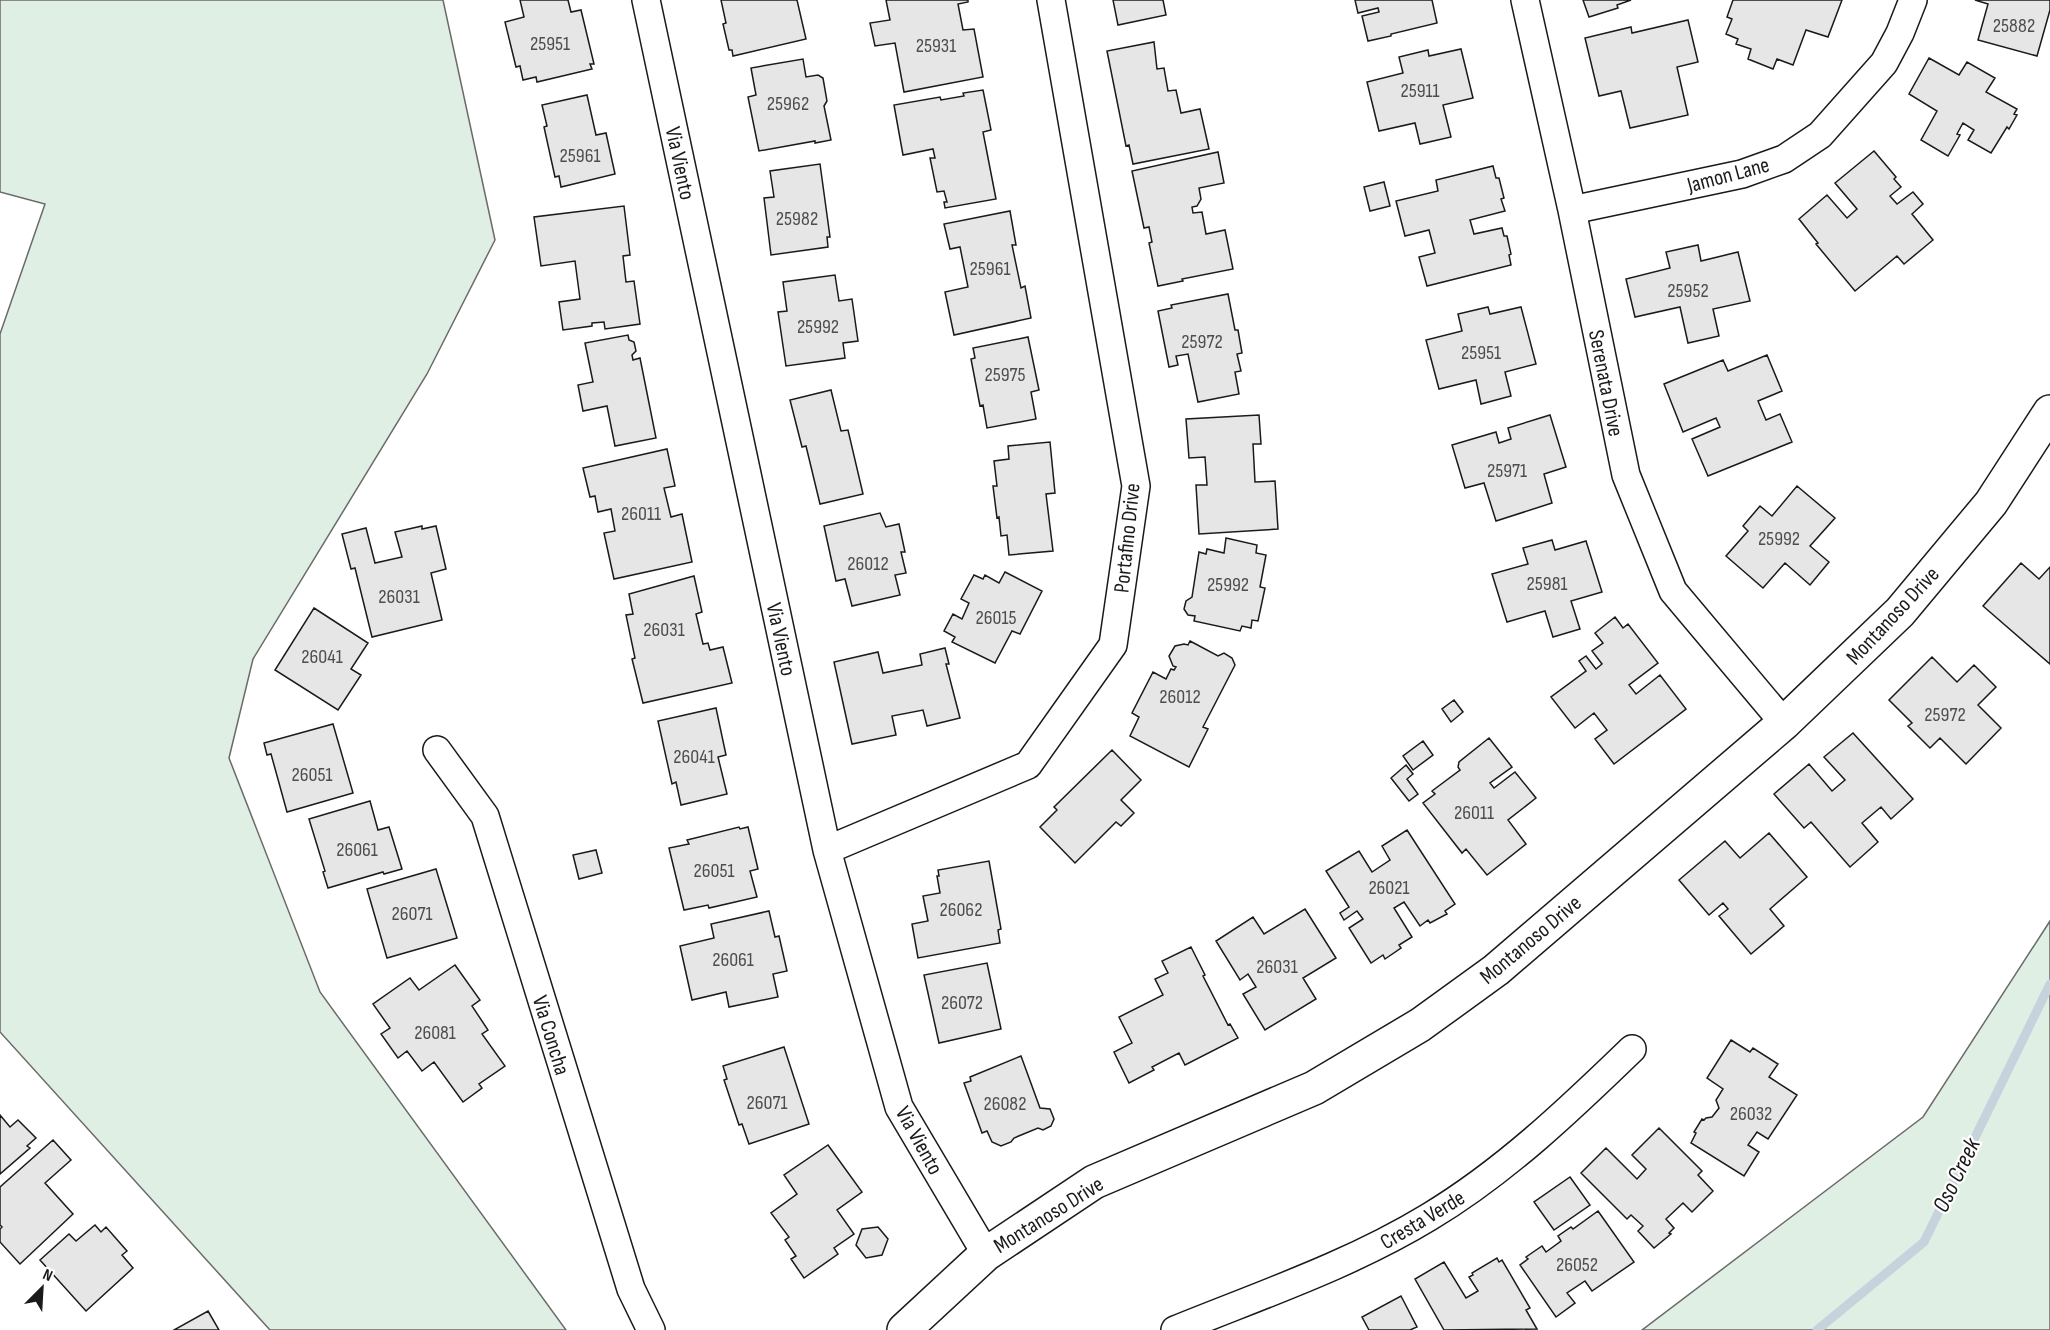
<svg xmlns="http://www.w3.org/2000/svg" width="2050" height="1330" font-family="'Sofia Sans Condensed',sans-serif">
	<rect width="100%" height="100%" fill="#fff"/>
	<path fill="#e0efe3" stroke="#6a6a6a" stroke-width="1.5" d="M0,0H443L495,240L427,374L253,659L229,758L320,992L566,1330H270L0,1032V334L45,204L0,192Z
		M2050,921V1330H1642L1923,1117Z"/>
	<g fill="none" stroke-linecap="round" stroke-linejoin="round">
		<path stroke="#c6d2dc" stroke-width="9" d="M1817,1330L1924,1242L2050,984"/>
	</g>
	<path fill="#e6e6e6" stroke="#1a1a1a" stroke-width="1.5" d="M520,0H568L571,12L581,10L594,64H590L592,69L537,82L536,77L523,80L520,66L516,67L505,22L524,17Z
		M721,0H797L806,39L733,56L732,50H729L723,24L726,23Z
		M886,0H968V2L958,4L963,30L974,29L983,77L904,92L895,43L875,46L870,23L890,20Z
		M1113,0H1163L1166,15L1118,25Z
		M1355,0H1432L1437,23L1391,34V36L1368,41L1362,16L1379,12L1378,8L1358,13Z
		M1583,0H1631L1617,5L1618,8L1589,17Z
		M1733,0H1842L1828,37L1806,30L1793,65L1777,59L1773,69L1748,59L1751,49L1736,44L1738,39L1726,34L1732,19L1727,17Z
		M1975,0H2050V10L2037,56L1978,40L1988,4Z
		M1688,20L1698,62L1677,67L1688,115L1630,128L1621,91L1599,96L1585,38L1631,27L1632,33Z
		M1154,42L1157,69L1164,68L1168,91L1176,90L1181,113L1200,109L1209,149L1133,164L1129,145L1126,146L1107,51Z
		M1461,49L1473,98L1443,105L1451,137L1420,144L1415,123L1379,131L1367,82L1403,73L1399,57L1428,50L1429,56Z
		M1929,58L1959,75L1967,62L1995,78L1986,92L2017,109L2014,114L2017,115L2009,129L2007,127L1991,153L1968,140L1974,130L1963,123L1957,134L1960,135L1948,156L1921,140L1937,111L1909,94Z
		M803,59L806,77L818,75L823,78L827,101L824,106L831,140L815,143V141L759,151L748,97L756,95L751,68Z
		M983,90L991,130L983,132L996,199L945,208L944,202H947L944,191L937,192L930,158H935L933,149L903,155L894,105L940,97L941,100L964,96L963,93Z
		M587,95L596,135L606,133L615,174L561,187L559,176L555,177L544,127L547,126L542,105Z
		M1874,151L1896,177L1894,179L1901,187L1890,196L1897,204L1913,192L1923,204L1912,214L1933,240L1904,264L1897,256L1855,291L1816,244L1818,243L1799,219L1827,195L1847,218L1857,209L1835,183Z
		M1218,152L1224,183L1199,188L1201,199L1197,206L1192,207L1193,213L1202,212L1206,234L1225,230L1233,269L1182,279L1183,281L1158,286L1149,243L1152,242L1149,227L1144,228L1132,171Z
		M820,164L830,237H827L828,247L771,255L764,198L774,197L770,171Z
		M1493,166L1496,178H1499L1504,198L1501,199L1505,211L1470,220L1474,234L1502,228L1504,236H1507L1511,254L1509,255L1511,265L1427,286L1419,257L1435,253L1429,230L1405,236L1396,201L1438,191L1436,180Z
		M1384,182L1390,206L1370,211L1364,187Z
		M624,206L630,255L623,256L626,282L634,281L640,324L605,329L604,322L592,323V326L563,330L559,302L580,299L575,261L541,266L534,217Z
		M1010,211L1016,245H1012L1021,288L1025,286L1031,318L954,335L945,292L968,287L960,247L950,249L944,224Z
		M1698,245L1701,261L1738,252L1750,301L1713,309L1719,336L1688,343L1680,307L1635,317L1626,279L1670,268L1666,252Z
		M835,275L839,301L852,299L858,341L843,343L845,358L786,366L778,312L787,311L783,282Z
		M1228,294L1235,330H1238L1242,353L1237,354L1241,371L1235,372L1239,394L1198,402L1188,354L1176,356L1178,365L1169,367L1158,311L1172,308L1171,305Z
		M1488,307L1490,314L1521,307L1536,364L1505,372L1511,396L1481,404L1476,380L1439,389L1426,340L1462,331L1458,314Z
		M628,335L629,340L634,342L636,351L632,355L633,360L640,358L656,438L615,446L607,406L583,411L578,385L593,382L585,343Z
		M1028,337L1039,390L1031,392L1036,419L987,428L983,405L980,406L971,359L975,358L973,348Z
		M1767,355L1782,391L1758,401L1766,420L1780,414L1792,442L1708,476L1692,439L1720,427L1716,418L1683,432L1664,384L1723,360L1728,371Z
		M831,390L841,431L848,430L863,494L820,504L806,446L802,447L790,400Z
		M1259,415L1261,444H1253L1255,482L1275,481L1278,529L1199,534L1196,485H1207L1205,457L1189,458L1186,419Z
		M1550,415L1566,467L1544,474L1552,503L1496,521L1484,483L1465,488L1452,445L1496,432L1499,443L1511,439L1508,428Z
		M1050,442L1055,493L1046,494L1053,551L1009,555L1007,535L1001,536L999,517L997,518L993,486H997L994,461L1009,459L1008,446Z
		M667,449L675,486L664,488L671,517L682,514L692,562L614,579L604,533L615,531L611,509L598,512L595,496L590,497L583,468Z
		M1797,486L1835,518L1810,546L1829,562L1810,585L1785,563L1763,588L1726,556L1748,531L1743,526L1760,506L1772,516Z
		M880,513L886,527L899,524L905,552H901L906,573L895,575L900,595L852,606L845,579L836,581L824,526Z
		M422,526V529L436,526L446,569L431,573L442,620L372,637L355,568L351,569L342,534L366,528L375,563L402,557L395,532Z
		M1226,538L1257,545L1256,553L1266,555L1260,587L1265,588L1258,621L1252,620L1251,628L1242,626L1240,631L1194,621L1195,616L1188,615L1184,609L1186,601L1192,597L1199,552L1206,554L1207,549L1224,553Z
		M1552,540L1555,550L1586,541L1602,592L1571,601L1580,629L1553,637L1545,611L1507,622L1492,574L1528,564L1523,548Z
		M2021,563L2039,579L2050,567V664L1983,606Z
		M1005,572L1042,591L1020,634L1012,631L995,663L952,642L955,637L944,631L953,614L962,619L969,603L961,599L974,575L983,579L985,575L999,583Z
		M694,576L702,612L696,614L703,644L708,643L710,650L723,647L732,683L643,703L632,659L635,658L626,615L633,614L629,594Z
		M314,608L368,643L351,669L361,675L338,710L275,670Z
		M1615,617L1623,628L1628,624L1658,663L1629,685L1636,694L1660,675L1686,709L1614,764L1595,739L1607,730L1594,713L1575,728L1551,697L1586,671L1579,661L1586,656L1596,669L1602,664L1592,651L1603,643L1595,633Z
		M1190,641L1218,656L1224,653L1232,658L1235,665L1203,727L1208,729L1189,767L1130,736L1139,717L1132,713L1153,672L1166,679L1171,669L1174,670L1176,667L1173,666L1169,656L1175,646L1184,644L1188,645Z
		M945,648L949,664H946L960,718L927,726L923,710L892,716L896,735L852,744L834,662L878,652L883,673L922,665L920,654Z
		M1932,657L1957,682L1974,665L1996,687L1978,705L2001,728L1966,764L1940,738L1930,748L1908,726L1912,723L1889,700Z
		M1454,700L1463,712L1451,722L1442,709Z
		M716,708L726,755L718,757L727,794L681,805L676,782L672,784L658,721Z
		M333,724L353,793L287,812L271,754L267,755L264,743Z
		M1853,733L1913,799L1891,819L1881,807L1862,823L1878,842L1850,867L1811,822L1804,828L1774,794L1809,764L1832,791L1845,780L1824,757Z
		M1489,738L1512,767L1490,783L1494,788L1515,772L1536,798L1508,820L1526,844L1487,875L1466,849L1462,853L1423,803L1435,794L1432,791L1460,770L1458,767L1459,762Z
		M1423,741L1433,755L1413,770L1403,756Z
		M1112,750L1141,780L1121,800L1134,813L1121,826L1116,822L1075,863L1040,827L1057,810L1054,807Z
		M1406,765L1413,774L1407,779L1418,794L1409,801L1391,778Z
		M370,801L378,830L389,827L402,869L384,874L383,872L328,888L323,872L325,871L309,819Z
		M739,827L740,829L748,827L758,869L750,871L757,897L709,908L708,905L684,910L669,848L689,844L687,840Z
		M1407,830L1455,904L1445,911L1447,914L1430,923L1428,920L1420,926L1404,902L1394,908L1412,937L1399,945L1401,948L1385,959L1383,955L1371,963L1349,928L1363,919L1357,911L1344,920L1340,913L1349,907L1326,871L1359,851L1372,872L1390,860L1382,846Z
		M1769,833L1807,877L1770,909L1784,926L1751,954L1719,916L1728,909L1723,903L1709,915L1679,880L1725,841L1740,858Z
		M596,850L602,873L579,879L573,855Z
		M989,861L1001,929L998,930L1000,943L918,958L912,924L928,921L923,896L940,893L937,876H939L938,870Z
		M436,869L457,938L387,958L367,889Z
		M1305,909L1336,958L1303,978L1316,999L1265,1030L1243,994L1256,987L1248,974L1240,980L1216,941L1253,917L1264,934Z
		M769,911L775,937L779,936L787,971L773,974L778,997L729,1007L726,992L692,1000L680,946L714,938L711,924Z
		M1191,947L1205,975L1203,976L1228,1025L1230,1024L1238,1038L1185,1065L1179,1053L1152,1067L1154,1070L1129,1083L1114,1052L1132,1043L1119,1017L1163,995L1155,979L1168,973L1162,961Z
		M987,963L1001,1029L939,1043L924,975Z
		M455,965L480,1000L472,1006L488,1030L482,1034L505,1066L479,1084L482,1088L463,1102L434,1062L422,1071L407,1051L398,1058L381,1034L390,1028L373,1004L410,978L419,990Z
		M1731,1040L1750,1052L1753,1048L1778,1064L1769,1077L1797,1095L1768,1139L1757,1132L1748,1145L1759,1152L1744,1176L1691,1143L1696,1133L1694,1132L1702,1119L1704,1120L1706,1118L1712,1117L1719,1108L1716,1100L1723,1089L1707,1078Z
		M784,1047L809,1124L749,1144L742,1124L739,1125L724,1080L727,1079L723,1066Z
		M1021,1056L1040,1108L1050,1109L1054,1119L1051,1126L1043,1130L1038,1128L1014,1138L1011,1142L1001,1146L992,1142L987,1131L982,1133L964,1083L971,1081L970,1077Z
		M0,1115L10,1127L18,1120L36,1138L27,1146L30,1148L0,1174Z
		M1659,1128L1702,1171L1698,1175L1713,1191L1692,1212L1683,1203L1666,1219L1674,1228L1669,1233L1671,1234L1654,1248L1638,1231L1643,1226L1631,1215L1627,1219L1581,1173L1606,1148L1637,1179L1646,1169L1632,1155Z
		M53,1140L71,1160L45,1183L73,1214L20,1264L0,1242V1229L2,1227L0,1225V1187Z
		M828,1145L862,1192L837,1210L854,1234L834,1248L838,1254L804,1278L791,1259L796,1256L785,1240L789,1237L771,1213L797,1194L784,1175Z
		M1570,1177L1590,1205L1554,1230L1534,1202Z
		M1598,1211L1634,1262L1592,1291L1585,1281L1567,1293L1575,1303L1556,1317L1520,1265L1528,1259L1526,1257L1542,1246L1546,1252L1561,1241L1558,1236L1571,1227L1573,1229Z
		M95,1225L101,1232L106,1227L127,1251L122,1255L133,1268L86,1311L40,1260L69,1234L76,1241Z
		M878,1227L888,1239L882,1255L866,1258L856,1245L862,1229Z
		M1497,1258L1499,1262L1502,1260L1530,1308L1526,1310L1537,1329L1444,1330L1415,1279L1444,1262L1466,1298L1478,1291L1469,1277L1473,1275L1472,1273Z
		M1401,1296L1417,1327L1410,1330H1369L1362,1317Z
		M208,1311L219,1330H174Z"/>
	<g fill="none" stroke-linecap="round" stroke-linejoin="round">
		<defs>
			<path id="minor" d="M646,0L827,850L899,1107L986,1254
				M1525,0L1572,210L1626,475L1673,591L1784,723
				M1572,210L1742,174L1784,159L1820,135L1884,63L1900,33L1913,0
				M437,750L485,816L631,1289L651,1330
				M827,850L1028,765L1113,645L1136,486L1051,0
				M1175,1330C1261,1295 1350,1265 1429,1217C1504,1172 1569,1110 1632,1049"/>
			<path id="tertiary" d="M904,1330L986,1254L1094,1182L1314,1088L1420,1025L1496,970L1784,723L1900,612L1991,503L2050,412"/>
		</defs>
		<use href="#minor" stroke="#1a1a1a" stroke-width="30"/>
		<use href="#tertiary" stroke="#1a1a1a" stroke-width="36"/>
		<use href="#minor" stroke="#fff" stroke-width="27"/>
		<use href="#tertiary" stroke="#fff" stroke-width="33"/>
	</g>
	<g text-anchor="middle" stroke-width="4.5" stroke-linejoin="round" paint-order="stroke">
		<g font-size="20" fill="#4d4d4d">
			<text x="2014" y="32">25882</text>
			<text x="550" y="50">25951</text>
			<text x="936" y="52">25931</text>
			<text x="1420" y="97">25911</text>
			<text x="788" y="110">25962</text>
			<text x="580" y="162">25961</text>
			<text x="797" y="225">25982</text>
			<text x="990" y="275">25961</text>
			<text x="1688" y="297">25952</text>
			<text x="818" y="333">25992</text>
			<text x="1202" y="348">25972</text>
			<text x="1481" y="359">25951</text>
			<text x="1005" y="381">25975</text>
			<text x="1507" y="477">25971</text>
			<text x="641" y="520">26011</text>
			<text x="1779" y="545">25992</text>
			<text x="868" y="570">26012</text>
			<text x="1547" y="590">25981</text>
			<text x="1228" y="591">25992</text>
			<text x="399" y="603">26031</text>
			<text x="996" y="624">26015</text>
			<text x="664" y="636">26031</text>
			<text x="322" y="663">26041</text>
			<text x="1180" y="703">26012</text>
			<text x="1945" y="721">25972</text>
			<text x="694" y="763">26041</text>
			<text x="312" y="781">26051</text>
			<text x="1474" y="819">26011</text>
			<text x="357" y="856">26061</text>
			<text x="714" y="877">26051</text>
			<text x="1389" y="894">26021</text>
			<text x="961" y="916">26062</text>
			<text x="412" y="920">26071</text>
			<text x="733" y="966">26061</text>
			<text x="1277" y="973">26031</text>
			<text x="962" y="1009">26072</text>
			<text x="435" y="1039">26081</text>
			<text x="767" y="1109">26071</text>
			<text x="1005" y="1110">26082</text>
			<text x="1751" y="1120">26032</text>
			<text x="1577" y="1271">26052</text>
		</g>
		<g font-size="22" fill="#1a1a1a" stroke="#fff">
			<text transform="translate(681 163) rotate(78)" y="8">Via Viento</text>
			<text transform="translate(1728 174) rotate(-15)" y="8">Jamon Lane</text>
			<text transform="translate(1607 383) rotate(79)" y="8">Serenata Drive</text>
			<text transform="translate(1126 538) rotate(-84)" y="8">Portafino Drive</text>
			<text transform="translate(1892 615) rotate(-47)" y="8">Montanoso Drive</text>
			<text transform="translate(782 639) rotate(78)" y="8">Via Viento</text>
			<text transform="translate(1530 939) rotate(-40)" y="8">Montanoso Drive</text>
			<text transform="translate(552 1035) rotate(73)" y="8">Via Concha</text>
			<text transform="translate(920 1140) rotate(61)" y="8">Via Viento</text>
			<text transform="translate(1048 1214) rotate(-32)" y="8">Montanoso Drive</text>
			<text transform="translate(1422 1219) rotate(-31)" y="8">Cresta Verde</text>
		</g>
		<g font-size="24" font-style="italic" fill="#1a1a1a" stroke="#fff">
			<text transform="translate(1956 1175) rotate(-64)" y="8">Oso Creek</text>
		</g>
	</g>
	<g transform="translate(42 1288) rotate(24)" stroke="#ffffff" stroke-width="4.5" paint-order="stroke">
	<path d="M0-4.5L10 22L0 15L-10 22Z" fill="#1a1a1a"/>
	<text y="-9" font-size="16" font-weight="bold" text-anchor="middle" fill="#1a1a1a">N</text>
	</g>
</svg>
